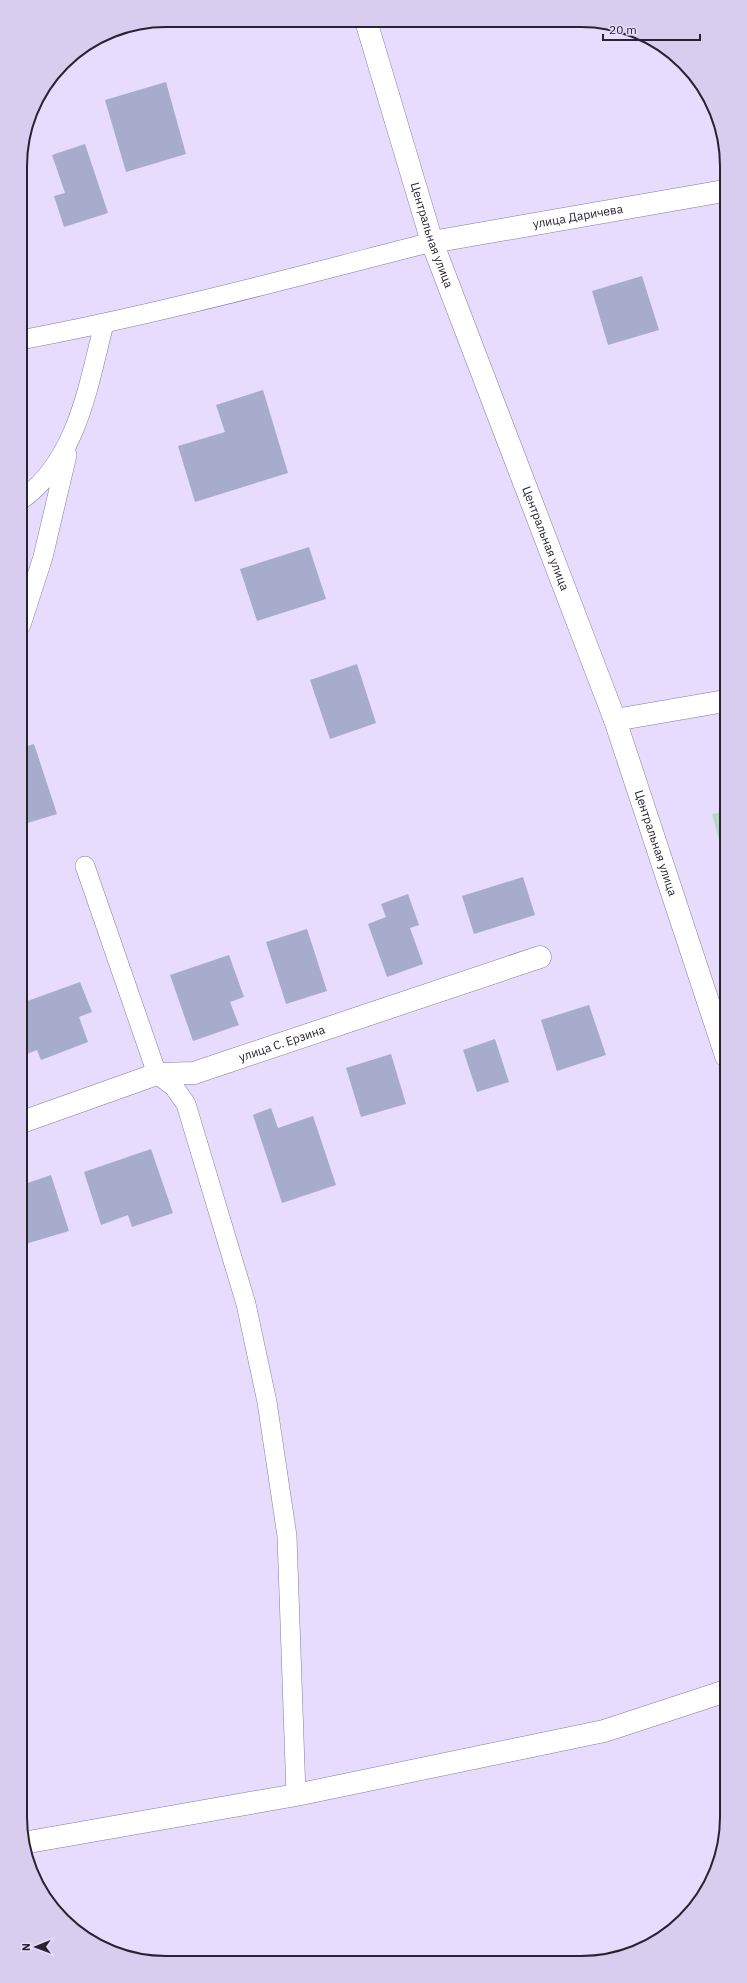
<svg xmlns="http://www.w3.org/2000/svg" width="747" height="1983" font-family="'IBM Plex Sans',sans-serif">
	<rect width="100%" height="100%" fill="#e7dcfe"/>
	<path fill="#b6dbc4" d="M725,812V862L712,814Z"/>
	<path fill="#a7abcc" d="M567,23H579L568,27Z
		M166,82L186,154L126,172L105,100Z
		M85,144L108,213L64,227L54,196L65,193L52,155Z
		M642,276L659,330L608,345L592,291Z
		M263,390L288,473L195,502L178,446L225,432L216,405Z
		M309,547L326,599L257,621L240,569Z
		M357,664L376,723L330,739L310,680Z
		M34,744L57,814L21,825V748Z
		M523,877L535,915L474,934L462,896Z
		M408,894L419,925L410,928L423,964L387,977L368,924L386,917L381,904Z
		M307,929L327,991L286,1004L266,942Z
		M229,955L244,997L230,1002L239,1025L193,1041L170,975Z
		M80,982L92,1012L79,1017L88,1042L41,1060L37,1050L22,1056V1003Z
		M589,1005L606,1055L557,1071L541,1020Z
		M495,1039L509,1082L477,1092L463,1050Z
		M391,1054L406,1104L361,1117L346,1068Z
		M271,1108L278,1128L313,1116L336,1185L282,1203L253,1115Z
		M151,1149L173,1213L132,1227L128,1215L101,1225L84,1172Z
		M51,1175L69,1231L22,1245V1185Z
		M22,1373L28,1390L22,1392Z"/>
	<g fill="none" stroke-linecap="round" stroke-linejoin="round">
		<defs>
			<path id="service" d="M21,340C159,314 295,277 432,242
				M21,500C77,461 88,386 104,324
				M21,625L43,557L67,455
				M85,866L157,1074L174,1087L186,1104L246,1304L267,1402L287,1536L296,1795"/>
			<g id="minor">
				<path id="s1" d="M366,21L432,242L615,720L726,1056"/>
				<path id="s2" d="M432,242L724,191"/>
				<path d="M615,720L725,701"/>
				<path id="s3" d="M22,1122L157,1074L194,1073L540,957"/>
			</g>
			<path id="tertiary" d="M23,1843L296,1795L604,1731L726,1691"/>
		</defs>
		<use href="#service" stroke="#867b9a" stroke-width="20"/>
		<use href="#minor" stroke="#867b9a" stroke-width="23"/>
		<use href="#tertiary" stroke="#867b9a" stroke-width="23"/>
		<use href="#service" stroke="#fff" stroke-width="19"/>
		<use href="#minor" stroke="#fff" stroke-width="22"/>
		<use href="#tertiary" stroke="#fff" stroke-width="22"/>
	</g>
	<g text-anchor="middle" stroke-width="3.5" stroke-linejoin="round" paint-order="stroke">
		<g font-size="12" fill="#282330" stroke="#e7dcfe">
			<text dy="4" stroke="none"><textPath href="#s2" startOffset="148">улица Даричева</textPath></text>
			<text dy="4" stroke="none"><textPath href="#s1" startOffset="224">Центральная улица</textPath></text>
			<text dy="4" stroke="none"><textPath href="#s1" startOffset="548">Центральная улица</textPath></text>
			<text dy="4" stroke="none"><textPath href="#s1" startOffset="872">Центральная улица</textPath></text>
			<text dy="4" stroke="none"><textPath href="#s3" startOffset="273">улица С. Ерзина</textPath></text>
		</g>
	</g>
	<path d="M0 0H747V1983H0ZM166 27H581A139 139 0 0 1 720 166V1817A139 139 0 0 1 581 1956H166A139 139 0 0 1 27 1817V166A139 139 0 0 1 166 27Z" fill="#d8cdee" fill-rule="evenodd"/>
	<path fill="none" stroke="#282330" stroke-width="2" d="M166 27H581A139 139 0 0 1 720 166V1817A139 139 0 0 1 581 1956H166A139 139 0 0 1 27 1817V166A139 139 0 0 1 166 27Z"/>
	<g transform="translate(36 1947) rotate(269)" stroke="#e7dcfe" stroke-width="3" paint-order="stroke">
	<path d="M0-3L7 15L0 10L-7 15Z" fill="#282330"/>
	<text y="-6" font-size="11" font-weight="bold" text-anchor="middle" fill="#282330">N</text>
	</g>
	<path d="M603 34v6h97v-6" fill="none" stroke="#282330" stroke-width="2"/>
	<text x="609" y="34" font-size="12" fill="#282330" stroke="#e7dcfe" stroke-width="3" paint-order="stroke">20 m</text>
</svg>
